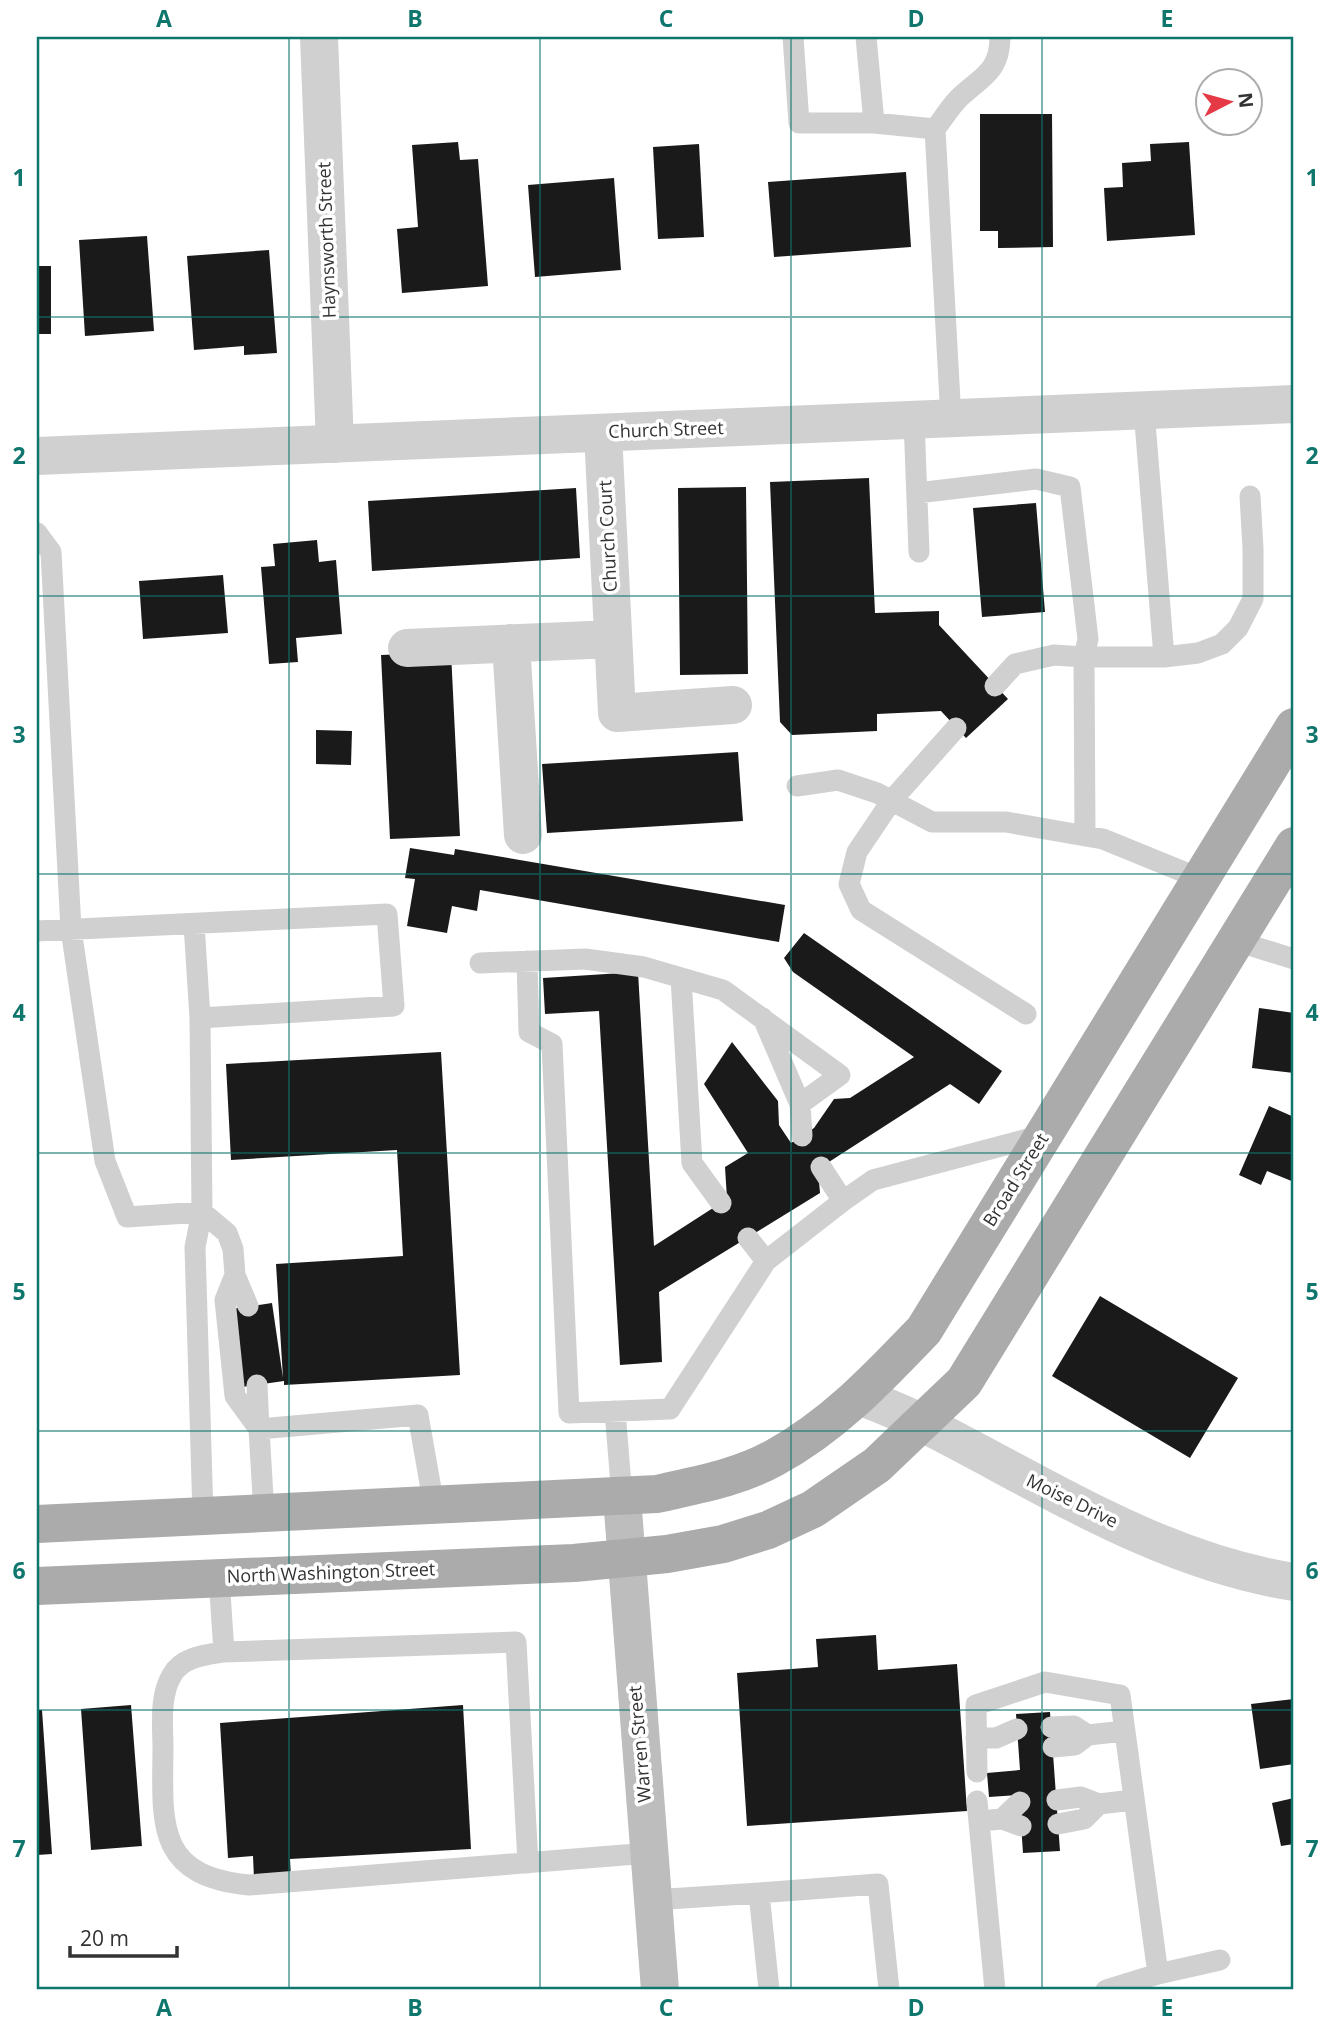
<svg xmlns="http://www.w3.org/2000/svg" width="1331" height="2027" font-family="'Open Sans',sans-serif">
	<rect width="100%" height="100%" fill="#fff"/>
	<path fill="#1a1a1a" d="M980,114H1052L1053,247L998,248V231H980Z
		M458,142L460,160L478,159L488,286L402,293L397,229L418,227L412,145Z
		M1189,142L1195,235L1107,241L1104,188L1123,187L1122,163L1151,161L1150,144Z
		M699,144L704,237L658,239L653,147Z
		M906,172L911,247L774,257L768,182Z
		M614,178L621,270L535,277L528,185Z
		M147,236L154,331L85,336L79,240Z
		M269,250L277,353L244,355V346L194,350L187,256Z
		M37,266H51V334H37Z
		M869,478L875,613L939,611V625L1008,699L966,738L941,711L877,714V731L792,735L780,722L770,482Z
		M746,487L748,674L680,675L678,488Z
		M576,488L580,558L372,571L368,501Z
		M1036,503L1045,612L982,617L973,508Z
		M317,540L319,562L336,560L342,634L296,638L298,662L269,664L261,567L275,566L273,544Z
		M223,575L228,633L143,639L139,581Z
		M451,652L460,836L390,839L381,655Z
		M316,730L352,731L351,765L316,764Z
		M738,752L743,821L547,833L542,764Z
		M410,848L454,855L455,849L785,905L779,942L480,890L477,911L452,906L447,933L407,926L415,879L405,878Z
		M804,933L1002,1071L979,1104L950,1084L818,1169L820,1193L659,1292L662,1362L620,1365L599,1011L545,1014L543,978L638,972L654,1246L727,1199L725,1167L748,1153L704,1084L732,1042L778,1101L779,1125L791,1143L814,1128L834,1099L850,1098L914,1057L793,972L784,958Z
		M1259,1008L1294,1013V1073L1252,1068Z
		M441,1052L460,1375L284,1385V1381L242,1387L231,1309L272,1303L283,1378L276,1264L403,1256L397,1150L231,1160L226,1064Z
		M1269,1106L1294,1117V1182L1267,1171L1261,1185L1239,1175Z
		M1100,1296L1238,1378L1190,1458L1052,1376Z
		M876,1635L878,1670L957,1664L967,1811L747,1826L737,1673L818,1667L816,1639Z
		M1294,1699V1764L1260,1769L1251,1704Z
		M131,1705L142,1846L91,1850L81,1709Z
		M463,1705L471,1849L290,1859L291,1877L254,1879L253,1856L228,1858L220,1723Z
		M37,1710H42L52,1854L37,1855Z
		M1050,1712L1060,1851L1023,1853L1019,1795L989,1797L987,1773L1020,1770L1016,1714Z
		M1294,1798V1844L1281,1846L1272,1803Z"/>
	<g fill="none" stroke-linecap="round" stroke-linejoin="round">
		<path stroke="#d0d0d0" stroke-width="21" d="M793,37L799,123H874L935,129
			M866,37L874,123
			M951,419L935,129C943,119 950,107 959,98C981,77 1000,72 1000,37
			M914,420L919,552
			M917,493L1036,479L1070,487L1088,639L1084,657L1054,655L1015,664L995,686
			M37,533L51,552L71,929L105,1161L127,1217L202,1212L227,1233L233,1249L235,1275L225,1300L235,1396L259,1429L264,1514
			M1164,657L1198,653L1222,644L1238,628L1253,599V548L1250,496
			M956,728L892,800L857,852L849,884L861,910L1026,1014
			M797,786L838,780L877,793L932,822H1006L1103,839L1201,879
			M1085,836L1084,657H1164L1144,410
			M37,931L387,914L394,1006L200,1018L194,924
			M1236,941L1294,959
			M527,961L529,1032L552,1044L569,1413L670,1409L766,1261L843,1201L873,1180L1043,1135
			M480,963L585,959L644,967L723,990L840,1075L800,1104
			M681,978L692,1163L721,1203
			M200,1018L202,1212L195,1247L203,1516
			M763,1018L800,1104L802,1136
			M821,1167L843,1201
			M748,1238L766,1261
			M235,1275L248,1306
			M257,1385L259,1429L418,1415L434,1506
			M615,1411L622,1497
			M219,1578L224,1652
			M1051,1727L1074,1726L1088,1735
			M976,1738H996L1017,1729
			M1053,1747L1075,1745L1088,1735L1124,1731
			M977,1772L976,1705L1045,1682L1120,1695L1158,1974
			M1057,1800L1081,1797L1099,1804L1133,1800
			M977,1801L995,1990
			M1002,1819L1020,1802
			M979,1821L1002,1819L1021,1826
			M1058,1824L1084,1819L1099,1804
			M528,1863L516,1642L224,1652C205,1655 182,1657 172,1675C159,1697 163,1725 163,1750C162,1826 157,1876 249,1885L649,1853
			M653,1900L759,1893
			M769,1990L759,1893L878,1884L889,1990
			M1106,1990L1158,1974L1220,1960"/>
		<path stroke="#d0d0d0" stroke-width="38" d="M319,37L335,444
			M603,433L617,713L733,705
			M37,456L1294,404
			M511,643L523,835
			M407,648L613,639
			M860,1396C881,1405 903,1413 924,1424C1043,1484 1159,1561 1294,1582"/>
		<path stroke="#bdbdbd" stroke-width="38" d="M622,1497L660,1990"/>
		<path stroke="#ababab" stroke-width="38" d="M37,1524L657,1494C696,1485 738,1478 774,1458C833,1426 878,1378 924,1330L1294,727
			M37,1586L574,1563L667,1554L723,1544L768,1530L813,1509L877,1465L964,1382L1294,846"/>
	</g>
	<path fill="none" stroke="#0f766e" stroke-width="2" stroke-opacity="0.55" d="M289,37V1990M540,37V1990M791,37V1990M1042,37V1990M37,317H1294M37,596H1294M37,874H1294M37,1153H1294M37,1431H1294M37,1710H1294"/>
	<g text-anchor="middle" stroke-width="7" stroke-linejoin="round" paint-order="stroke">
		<g font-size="18" fill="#333" stroke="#fff">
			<text transform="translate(327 240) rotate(-92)" y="6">Haynsworth Street</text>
			<text transform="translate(666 430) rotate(-2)" y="6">Church Street</text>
			<text transform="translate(608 536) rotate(-93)" y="6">Church Court</text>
			<text transform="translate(1016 1180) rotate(-58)" y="6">Broad Street</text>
			<text transform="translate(1072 1501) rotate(26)" y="6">Moise Drive</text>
			<text transform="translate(331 1573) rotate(-2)" y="6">North Washington Street</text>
			<text transform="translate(640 1744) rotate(-95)" y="6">Warren Street</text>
		</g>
	</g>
	<rect width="1331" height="2027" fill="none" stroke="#ffffff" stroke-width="77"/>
	<g transform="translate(1229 102) rotate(84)"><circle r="33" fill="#ffffff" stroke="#adadad" stroke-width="2"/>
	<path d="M0-5L12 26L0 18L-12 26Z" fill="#e63946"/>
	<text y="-10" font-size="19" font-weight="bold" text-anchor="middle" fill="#333333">N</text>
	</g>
	<path d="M70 1946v10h107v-10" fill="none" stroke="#333333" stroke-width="3.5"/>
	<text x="80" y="1946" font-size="21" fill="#333333" stroke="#ffffff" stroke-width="5" paint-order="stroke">20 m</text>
	<rect x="38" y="38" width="1254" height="1950" fill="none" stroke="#0f766e" stroke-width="2.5"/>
	<g font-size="23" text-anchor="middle" font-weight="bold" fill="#0f766e">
		<text x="164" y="27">A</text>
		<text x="415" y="27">B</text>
		<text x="666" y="27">C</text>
		<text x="916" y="27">D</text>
		<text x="1167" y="27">E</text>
		<text x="19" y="186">1</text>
		<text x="1312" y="186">1</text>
		<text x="19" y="464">2</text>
		<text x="1312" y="464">2</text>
		<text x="19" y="743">3</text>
		<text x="1312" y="743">3</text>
		<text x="19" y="1021">4</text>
		<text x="1312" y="1021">4</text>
		<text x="19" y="1300">5</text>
		<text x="1312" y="1300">5</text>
		<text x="19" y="1579">6</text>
		<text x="1312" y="1579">6</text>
		<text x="19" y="1857">7</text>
		<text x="1312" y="1857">7</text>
		<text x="164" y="2016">A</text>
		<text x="415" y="2016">B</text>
		<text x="666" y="2016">C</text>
		<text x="916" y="2016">D</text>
		<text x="1167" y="2016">E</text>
	</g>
</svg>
